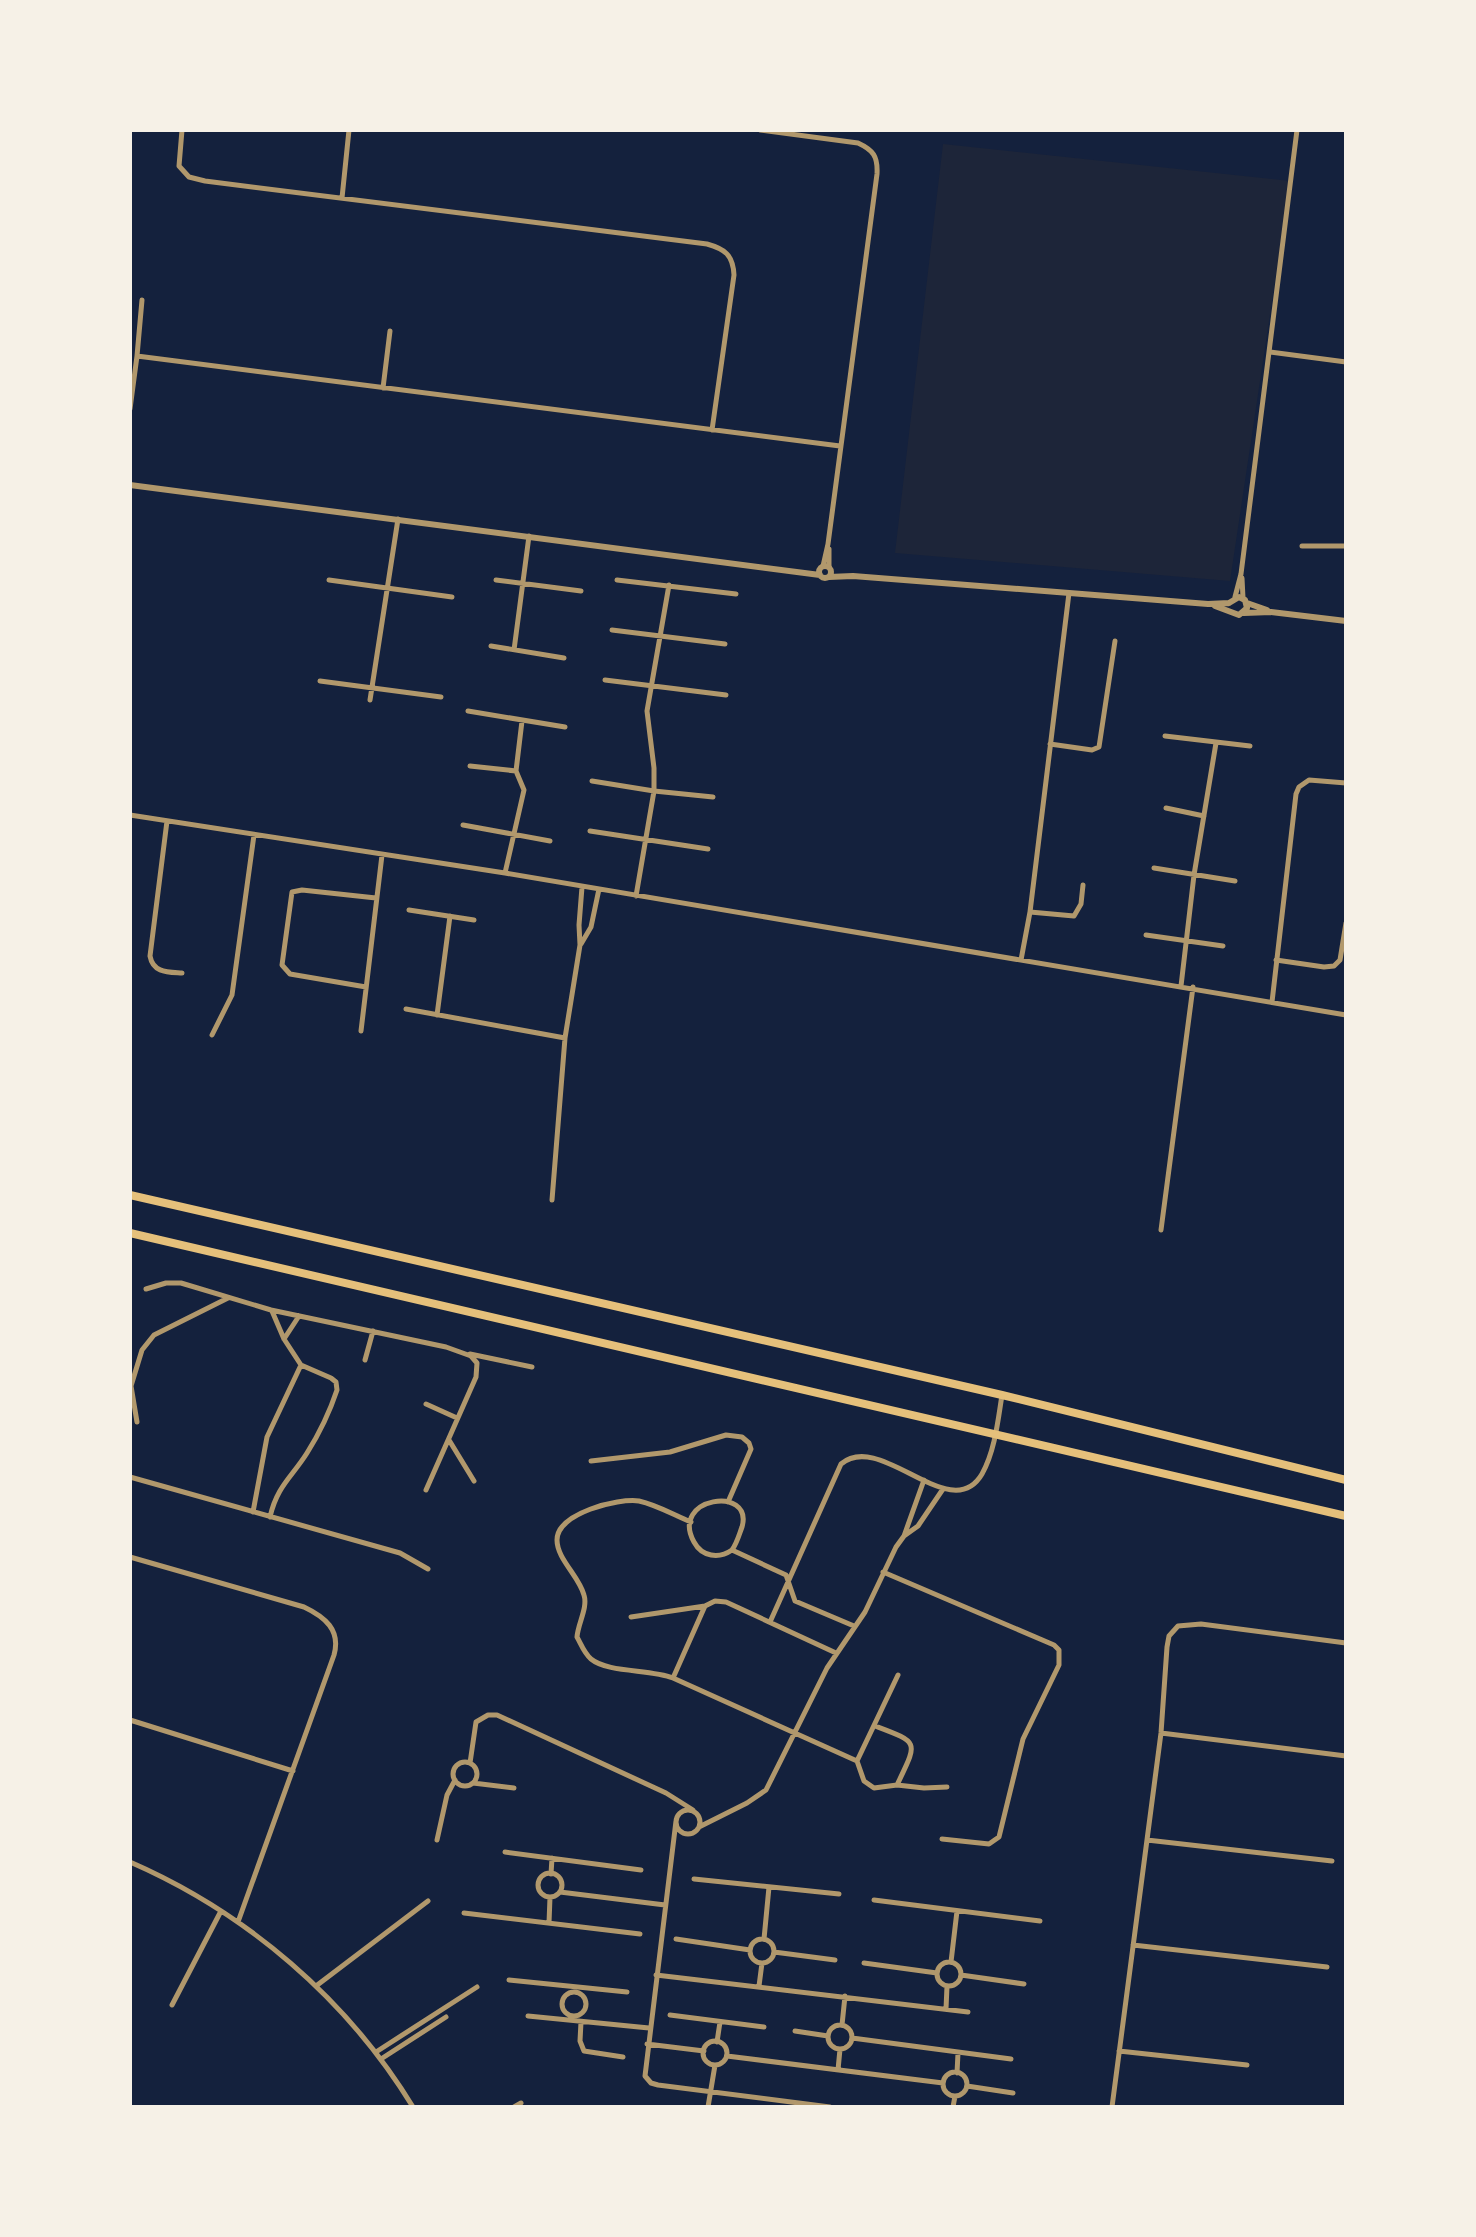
<svg xmlns="http://www.w3.org/2000/svg" width="1476" height="2237" font-family="Quicksand,sans-serif">
	<rect width="100%" height="100%" fill="#14213d"/>
	<path fill="#1d2539" d="M943,144L1290,181L1230,581L895,553Z"/>
	<g fill="none" stroke-linecap="round" stroke-linejoin="round">
		<path stroke="#b1986c" stroke-width="5" d="M182,130L179,166L189,177L205,181L707,244C725,249 733,255 734,275L712,430
			M760,130L858,143C873,150 878,156 877,174L828,544L823,566
			M342,198L349,130
			M1270,352L1346,362
			M137,356L142,300
			M383,388L390,331
			M130,409L137,356L840,446
			M1302,546H1346
			M829,549V567
			M1242,578L1243,598
			M329,580L452,597
			M496,580L581,591
			M617,580L736,594
			M1235,597L1241,574L1297,130
			M612,630L725,644
			M491,646L564,658
			M514,650L529,536
			M605,680L726,695
			M320,681L441,697
			M370,700L398,519
			M468,711L565,727
			M1165,736L1250,746
			M1050,744L1092,750L1099,747L1115,641
			M470,766L516,771
			M592,781L654,791L713,797
			M1166,808L1204,816
			M130,815L505,873L1346,1015
			M167,821L150,956C153,973 168,972 182,973
			M463,825L550,841
			M590,831L708,849
			M1154,868L1235,881
			M505,873L524,790L516,771L522,721
			M636,896L654,791V768L647,711L669,585
			M409,910L474,920
			M1030,912L1074,916L1081,904L1083,885
			M1146,935L1223,946
			M581,944L591,927L599,889
			M1021,960L1030,912L1069,593
			M1276,960L1324,967L1334,966L1340,960L1346,923
			M1181,986L1194,875L1216,743
			M366,987L290,974L282,965L292,892L302,890L376,898
			M1272,1002L1296,794L1299,787L1309,780L1346,783
			M406,1009L565,1038
			M437,1015L450,916
			M361,1031L382,855
			M212,1035L232,995L254,835
			M552,1200L565,1038L580,945L579,925L582,887
			M1161,1230L1193,987
			M146,1289L166,1283H181L271,1310L446,1347L471,1356L477,1363L476,1377L426,1490
			M284,1339L299,1316
			M470,1354L532,1367
			M365,1360L373,1331
			M426,1404L457,1418
			M137,1422L131,1386L142,1350L154,1335L228,1298
			M449,1440L474,1481
			M591,1461L670,1452L726,1435L742,1437L749,1443L751,1449L728,1502
			M130,1477L400,1553L428,1569
			M253,1512L267,1437L301,1365
			M270,1517C277,1486 292,1477 307,1453C319,1434 330,1411 337,1390L336,1382L331,1378L301,1365L284,1339L272,1311
			M904,1536L924,1480
			M732,1550C737,1543 739,1535 742,1527C754,1485 669,1497 694,1542C702,1557 719,1559 732,1550L786,1575L795,1601L854,1626
			M130,1557L304,1607C325,1617 341,1630 334,1655L238,1922
			M883,1572L1054,1645L1059,1650V1665L1023,1739L999,1837L989,1844L942,1839
			M705,1606L673,1678L857,1761L864,1781L874,1788L897,1785L924,1788L947,1787
			M631,1617L705,1606L715,1601L726,1602L836,1653
			M770,1622L841,1464C881,1430 951,1527 982,1474C995,1451 998,1420 1002,1395
			M673,1678C650,1669 608,1673 591,1659C584,1653 581,1644 577,1637C578,1623 588,1608 584,1595C579,1576 557,1559 557,1540C557,1513 618,1498 639,1501C657,1505 674,1515 691,1522
			M130,1720L293,1771
			M875,1726C920,1743 918,1741 897,1785
			M1161,1733L1346,1756
			M857,1761L898,1675
			M453 1774a12 12 0 1 1 24 0a12 12 0 1 1-24 0Z
			M470,1763L476,1722L488,1715H497L666,1793L693,1810
			M473,1783L514,1788
			M676 1822a12 12 0 1 1 24 0a12 12 0 1 1-24 0Z
			M676,1821L645,2076L651,2083L658,2085L830,2107
			M699,1827L747,1803L766,1790L827,1668L865,1612L896,1547L904,1536L918,1526L943,1489
			M437,1840L447,1795L455,1780
			M1147,1840L1332,1861
			M505,1852L641,1870
			M130,1862C247,1913 347,1999 413,2107
			M538 1885a12 12 0 1 1 24 0a12 12 0 1 1-24 0Z
			M551,1874L552,1858
			M694,1879L839,1894
			M560,1892L665,1905
			M874,1900L1040,1921
			M464,1913L640,1934
			M549,1923L550,1897
			M676,1939L750,1950
			M764,1939L769,1887
			M750 1951a12 12 0 1 1 24 0a12 12 0 1 1-24 0Z
			M1133,1945L1327,1967
			M774,1952L835,1960
			M951,1962L957,1911
			M937 1974a12 12 0 1 1 24 0a12 12 0 1 1-24 0Z
			M864,1963L937,1973
			M656,1975L968,2012
			M961,1975L1024,1984
			M509,1980L627,1992
			M316,1986L428,1901
			M759,1986L762,1963
			M562 2004a12 12 0 1 1 24 0a12 12 0 1 1-24 0Z
			M172,2005L221,1911
			M946,2009L947,1986
			M670,2015L764,2027
			M528,2016L649,2028
			M581,2022L580,2041L584,2051L623,2057
			M842,2025L845,1996
			M828 2037a12 12 0 1 1 24 0a12 12 0 1 1-24 0Z
			M795,2031L828,2036
			M852,2038L1011,2059
			M703 2053a12 12 0 1 1 24 0a12 12 0 1 1-24 0Z
			M717,2042L720,2022
			M647,2044L704,2051
			M1119,2051L1247,2065
			M376,2052L477,1987
			M727,2056L943,2083
			M381,2059L446,2017
			M838,2070L840,2049
			M943 2084a12 12 0 1 1 24 0a12 12 0 1 1-24 0Z
			M957,2073L958,2053
			M967,2086L1013,2093
			M514,2107L521,2103
			M708,2107L715,2065
			M953,2107L955,2096
			M1112,2107L1161,1733L1167,1647L1169,1636L1178,1626L1201,1624L1346,1643"/>
		<path stroke="#b1986c" stroke-width="6" d="M130,485L820,575
			M819 572a6 6 0 1 1 12 0a6 6 0 1 1-12 0Z
			M829,577L853,576L1208,604L1229,603
			M1247,603L1267,610
			M1215,606L1239,615L1247,608L1245,600L1239,597L1229,603
			M1244,613L1271,612L1346,621"/>
		<path stroke="#e5c07b" stroke-width="8" d="M130,1195L1002,1395L1346,1480
			M130,1233L1346,1516"/>
	</g>
	<rect width="1476" height="2237" fill="none" stroke="#f6f1e7" stroke-width="264"/>
</svg>
